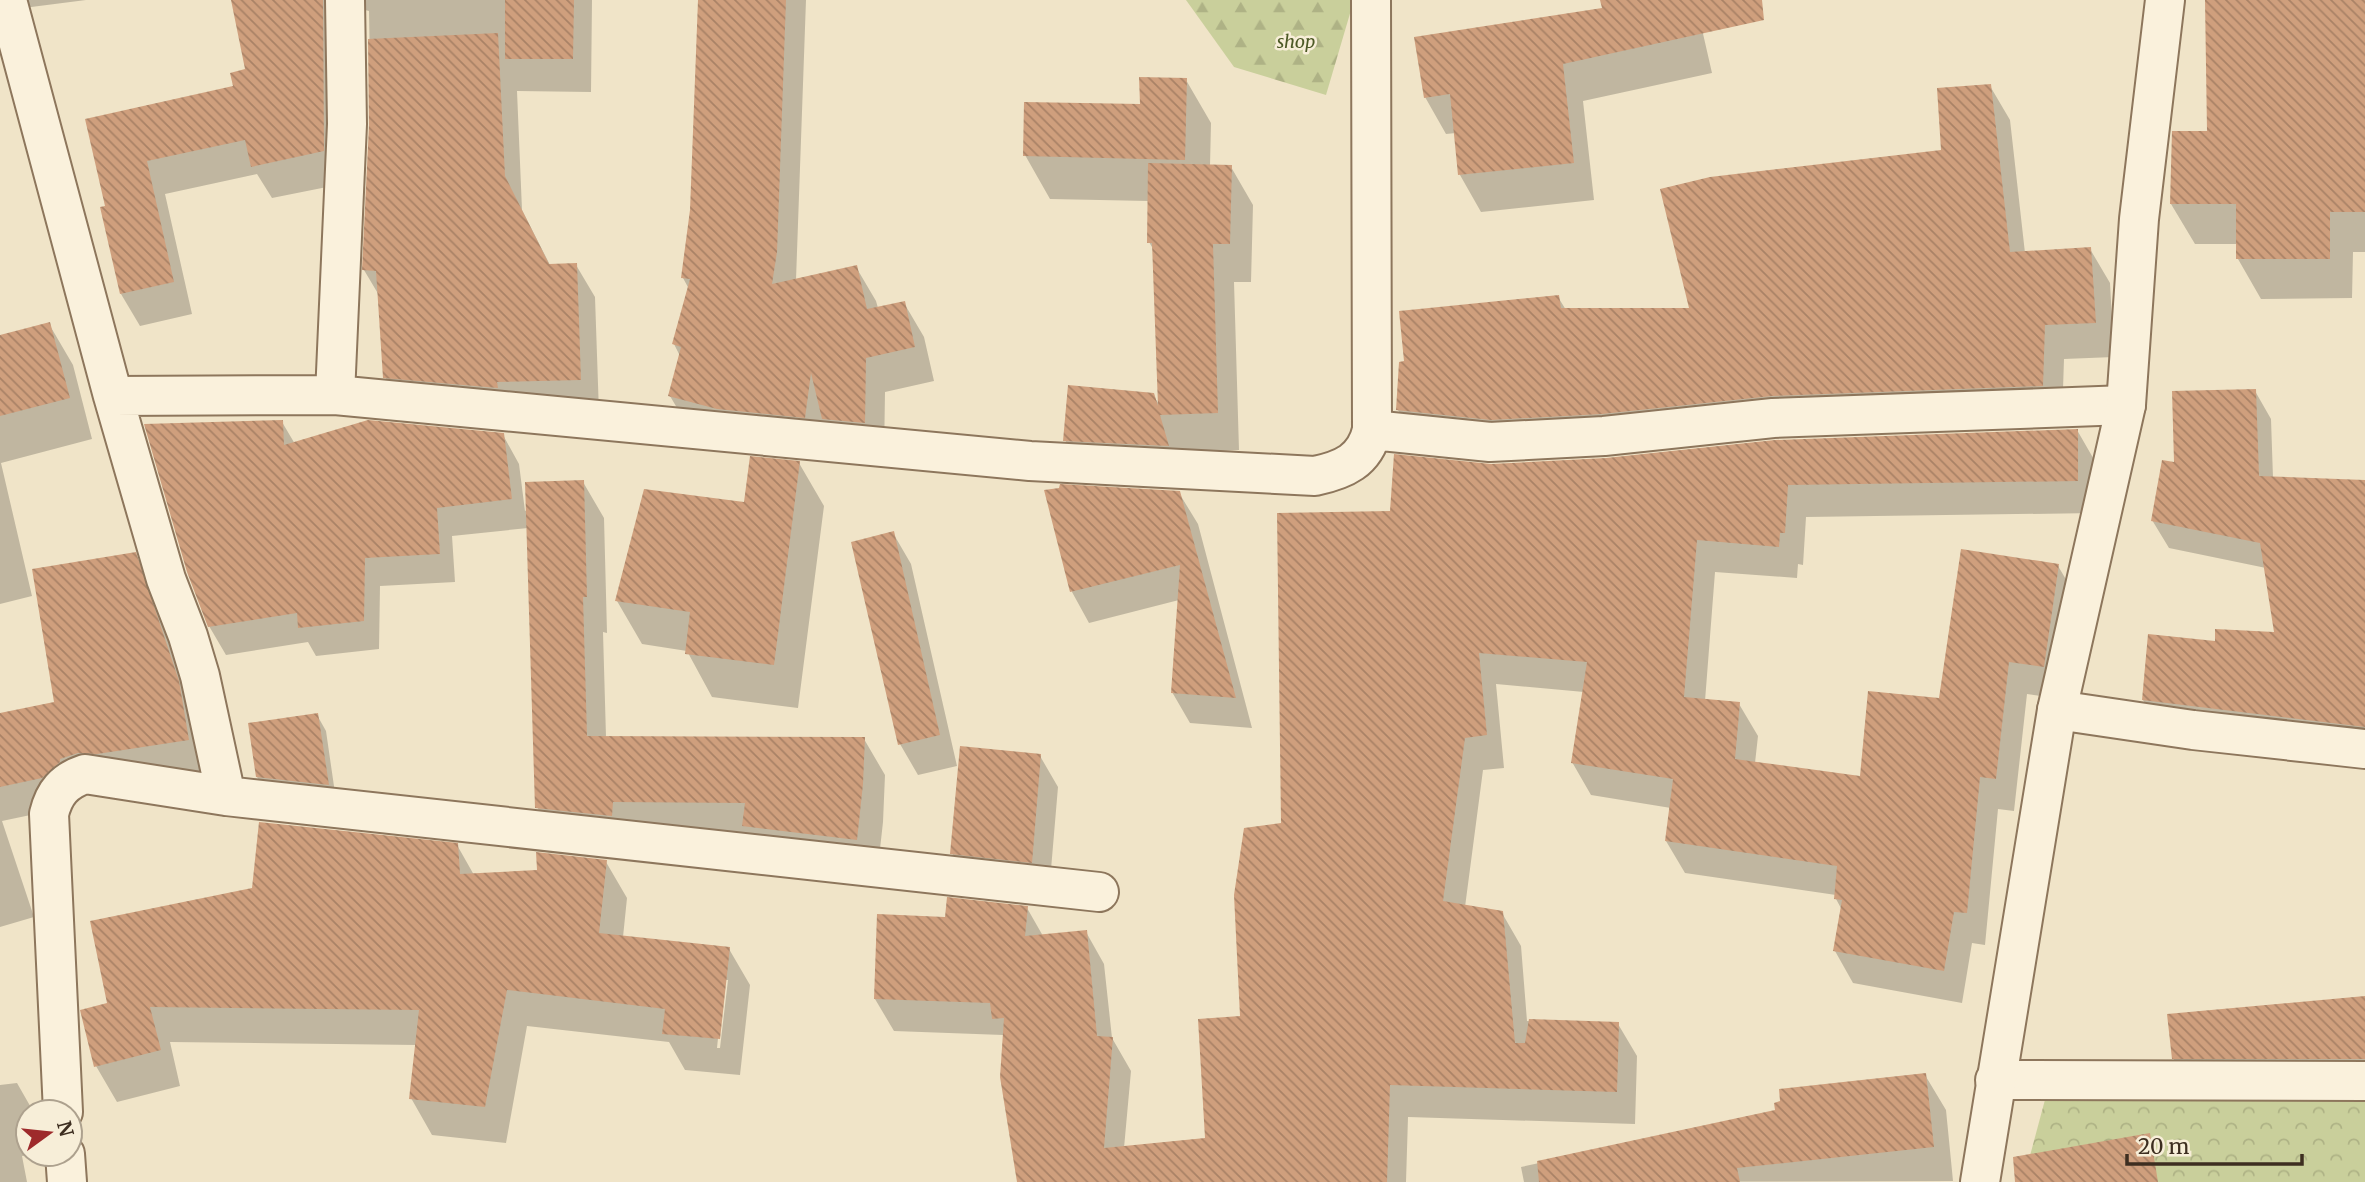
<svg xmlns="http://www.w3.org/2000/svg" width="2365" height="1182" font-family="Merriweather,serif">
	<defs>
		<pattern id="forest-firs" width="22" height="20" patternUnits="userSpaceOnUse" patternTransform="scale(1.75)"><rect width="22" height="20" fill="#c9cf9b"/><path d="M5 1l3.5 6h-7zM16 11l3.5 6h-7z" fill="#aeb285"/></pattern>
		<pattern id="park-crowns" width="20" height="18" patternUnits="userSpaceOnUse" patternTransform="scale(1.75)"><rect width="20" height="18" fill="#c9cf9b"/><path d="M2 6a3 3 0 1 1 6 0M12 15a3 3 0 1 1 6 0" fill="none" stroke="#aeb285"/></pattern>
		<pattern id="building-back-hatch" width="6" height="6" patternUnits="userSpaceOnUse" patternTransform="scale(1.75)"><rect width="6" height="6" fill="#cf9f7d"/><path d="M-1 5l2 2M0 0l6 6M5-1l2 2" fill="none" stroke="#a98266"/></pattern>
	</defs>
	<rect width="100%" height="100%" fill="#f0e4c8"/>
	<path fill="url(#forest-firs)" d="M1186,0H1354L1326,95L1234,67Z"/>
	<path fill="url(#park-crowns)" d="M2046,1096H2365V1182H2023Z"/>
	<path fill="#0003" fill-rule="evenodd" d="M0,0H86L0,11Z
		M233,0H592L591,92L517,91L522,210L550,265H576L595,297L599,413L403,410L385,377L380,297L364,270L371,125L369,11L365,10L352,14L342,184L272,198L257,174L165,194L192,314L140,326L121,294L107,207L87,120L235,87L247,71Z
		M700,0H806L796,280L856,267L876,301L878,308L904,303L924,337L934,381L885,392L884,456L690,430L670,396L680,356L674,344L689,289L683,278L692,211Z
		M1613,0H1740L1696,3L1712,73L1583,101L1594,200L1481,212L1460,175L1456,133L1446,134L1425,97L1604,10Z
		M2207,0H2365V252H2353L2352,298L2261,299L2238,259V244H2195L2171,204L2208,133Z
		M1186,80L1211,123L1210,166L1231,167L1253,205L1251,282H1234L1239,450L1181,453L1087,479L1065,440L1153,395L1160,406L1155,252L1149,242V201L1050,199L1025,155L1142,106Z
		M1990,86L2010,120L2025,253L2090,249L2110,283L2114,357L2064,359L2062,420L1418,445L1398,410L1558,297L1566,310H1691L1943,151Z
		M49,324L73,365L92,439L1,463L32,596L0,604V336Z
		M2255,391L2271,419L2273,478L2365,482V752L2160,728L2143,700L2216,643L2276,634L2266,568L2169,548L2152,520L2176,464Z
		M282,422L295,444L503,435L519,464L525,511L583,482L604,518L607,633L603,632L606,737L864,739L885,775L883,822L877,876L558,844L537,807L528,528L452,536L455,582L380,586L379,649L316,656L308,642L226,655L209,626Z
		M2077,430L2096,463V513L1806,517L1803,565L1798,564L1797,578L1715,572L1705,701L1739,704L1758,736L1755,763L1861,778L1940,700L2058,566L2077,598L2062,699L2027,694L2014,811L1998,809L1985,945L1972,943L1962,1003L1853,983L1835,951L1842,910L1836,899V895L1685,873L1666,841L1671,808L1591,795L1572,762L1584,692L1496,684L1504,768L1483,770L1465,907L1502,913L1521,946L1527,1021L1618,1024L1637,1056L1635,1124L1408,1117L1406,1182H1018L1003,1035L894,1031L875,999L947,918L1027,908L1043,936L1086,932L1104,964L1112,1038L1131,1071L1124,1148L1207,1140L1242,1018L1282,824L1392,512L1491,466Z
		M799,463L824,506L798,708L712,697L687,651L642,644L617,601Z
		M1046,492L1179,493L1198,524L1252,728L1190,723L1172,692L1179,600L1089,623L1072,592Z
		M893,533L911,564L957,766L918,775L900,744Z
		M135,554L153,585L196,714L206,771L115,784H96L59,809L2,821L34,917L0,927V715L56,703Z
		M317,715L326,731L336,800L267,793L257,777Z
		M1040,756L1058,787L1049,893L970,884L952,853Z
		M457,845L474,875L539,872L606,862L627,898L623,937L729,949L750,985L740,1075L685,1070L669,1042L527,1026L506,1143L432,1135L411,1098L417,1045L170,1042L180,1086L117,1102L96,1066L109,1005ZM724,980H728L720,1048H717Z
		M2365,998V1098L2196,1097L2173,1058Z
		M1925,1075L1946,1110L1953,1181L1524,1182L1521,1167L1777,1112Z
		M17,1083L33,1111L28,1112V1154H38L22,1156L27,1182H0V1085Z"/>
	<path fill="url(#building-back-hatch)" d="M231,0H323L324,151L251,167L245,140L147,161L174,282L120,294L100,207L105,206L85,119L233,86L230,73L245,69Z
		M505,0H574L573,59H505Z
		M698,0H786L777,252L772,284L857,265L867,309L905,301L915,347L866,358L865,423L822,419L811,373L805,418L717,409L668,396L681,347L672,344L690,279L681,278L690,210Z
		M1600,0H1762L1764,20L1563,64L1574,163L1458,175L1450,94L1424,98L1414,37L1602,8Z
		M2205,0H2365V212H2330V259H2236V204H2170L2172,131H2207Z
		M498,33L505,176L549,264L577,263L581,380L497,382L498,388L383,378L376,271L362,270L369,125L368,39Z
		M1139,77L1187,78L1185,160L1023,156L1024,102L1140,104Z
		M1991,84L2010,252L2091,247L2096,323L2045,325L2043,386L1772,396L1602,414L1491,420L1396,410L1399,362L1404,361L1399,311L1559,295L1561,308H1689L1660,189L1710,177L1941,150L1937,88Z
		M1148,163L1232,165L1230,244H1213L1218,413L1160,415L1169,446L1063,441L1068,385L1154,393L1158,406L1152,243H1147Z
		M50,322L70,398L0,416V335Z
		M2256,389L2259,476L2365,480V727L2142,700L2148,634L2215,641V629L2274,632L2260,543L2151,521L2162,460L2174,462L2172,391Z
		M283,420L284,445L368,420L504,433L512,499L437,508L440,554L365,558L364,621L298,628L297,613L208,627L187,572L144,424Z
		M2078,429V481L1788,485L1785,533H1780L1779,547L1697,540L1684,697L1740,702L1735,759L1860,776L1868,691L1939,698L1961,549L2059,564L2044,667L2009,662L1996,779L1980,777L1967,913L1954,912L1944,971L1833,951L1842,900L1834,899L1837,866L1665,841L1673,779L1571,763L1587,662L1479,653L1487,735L1465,738L1443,901L1503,911L1515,1043H1525L1529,1019L1619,1022L1617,1092L1390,1085L1387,1182H1017L1000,1077L1004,1018L992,1019L990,1003L874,999L877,914L945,917L947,897L1028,906L1025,936L1087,930L1097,1036L1113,1037L1104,1148L1205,1138L1198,1019L1240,1016L1234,895L1244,828L1281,823L1277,513L1390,511L1394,454L1491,464L1606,458L1775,440Z
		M750,456L800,461L774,665L685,654L690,612L615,601L644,489L744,502Z
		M584,480L587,597H583L587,736L865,737L863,784L857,840L742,826L745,803L613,802L612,816L535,808L525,482Z
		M1060,484L1180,491L1236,698L1171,693L1180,565L1070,592L1044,490L1059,488Z
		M894,531L940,735L898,745L851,542Z
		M136,552L179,681L189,740L97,754L78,753L60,759V762L42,778L0,787V713L54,702L32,569Z
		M318,713L329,785L256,777L248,723Z
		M960,746L1041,754L1032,863L950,854Z
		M259,822L458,843L460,874L537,870L536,852L607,860L599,933L730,947L720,1039L662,1034L665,1009L507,990L485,1107L409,1099L419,1010L150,1007L161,1050L94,1067L80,1010L107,1003L90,921L252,888Z
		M2365,996V1059H2172L2167,1014Z
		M1926,1073L1934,1147L1737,1168L1740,1182H1539L1537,1161L1775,1110L1774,1103L1780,1101L1779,1089Z
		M2150,1133L2158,1182H2015L2013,1157Z"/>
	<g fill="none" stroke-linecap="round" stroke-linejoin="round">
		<defs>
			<path id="minor" d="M7,0L113,396L335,395L1030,461L1315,476C1343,470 1365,461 1372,430L1371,0
				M335,395L347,124L345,0
				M113,396L166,579L188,636L200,676L226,796
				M1372,430L1490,442L1604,436L1773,418L2126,405
				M2057,710L2193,730L2365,749
				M1995,1080L2365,1081
				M63,1112L49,814C54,793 64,781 85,774L226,796L1099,892
				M65,1154L67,1182"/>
			<path id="tertiary" d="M1980,1182L2057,710L2126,405L2139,219L2165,0"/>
		</defs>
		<use href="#minor" stroke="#8d765c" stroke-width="42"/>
		<use href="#tertiary" stroke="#8d765c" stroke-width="42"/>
		<use href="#minor" stroke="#faf1dc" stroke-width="38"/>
		<use href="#tertiary" stroke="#faf1dc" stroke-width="38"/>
	</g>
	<g text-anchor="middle" stroke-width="5" stroke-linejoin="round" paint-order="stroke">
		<g font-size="18" font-style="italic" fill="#4d5a26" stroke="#f7eed8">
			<text x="1296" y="48">shop</text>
		</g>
	</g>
	<g transform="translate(49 1133) rotate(75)"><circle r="33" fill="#f7eed8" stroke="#ada18e" stroke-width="2"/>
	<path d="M0-5L12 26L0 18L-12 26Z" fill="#9e2a2b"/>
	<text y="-10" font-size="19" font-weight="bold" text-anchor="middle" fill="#3d2e20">N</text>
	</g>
	<path d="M2127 1154v10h175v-10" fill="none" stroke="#3d2e20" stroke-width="3.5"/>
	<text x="2138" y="1154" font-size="21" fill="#3d2e20" stroke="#f7eed8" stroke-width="5" paint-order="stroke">20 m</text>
</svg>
